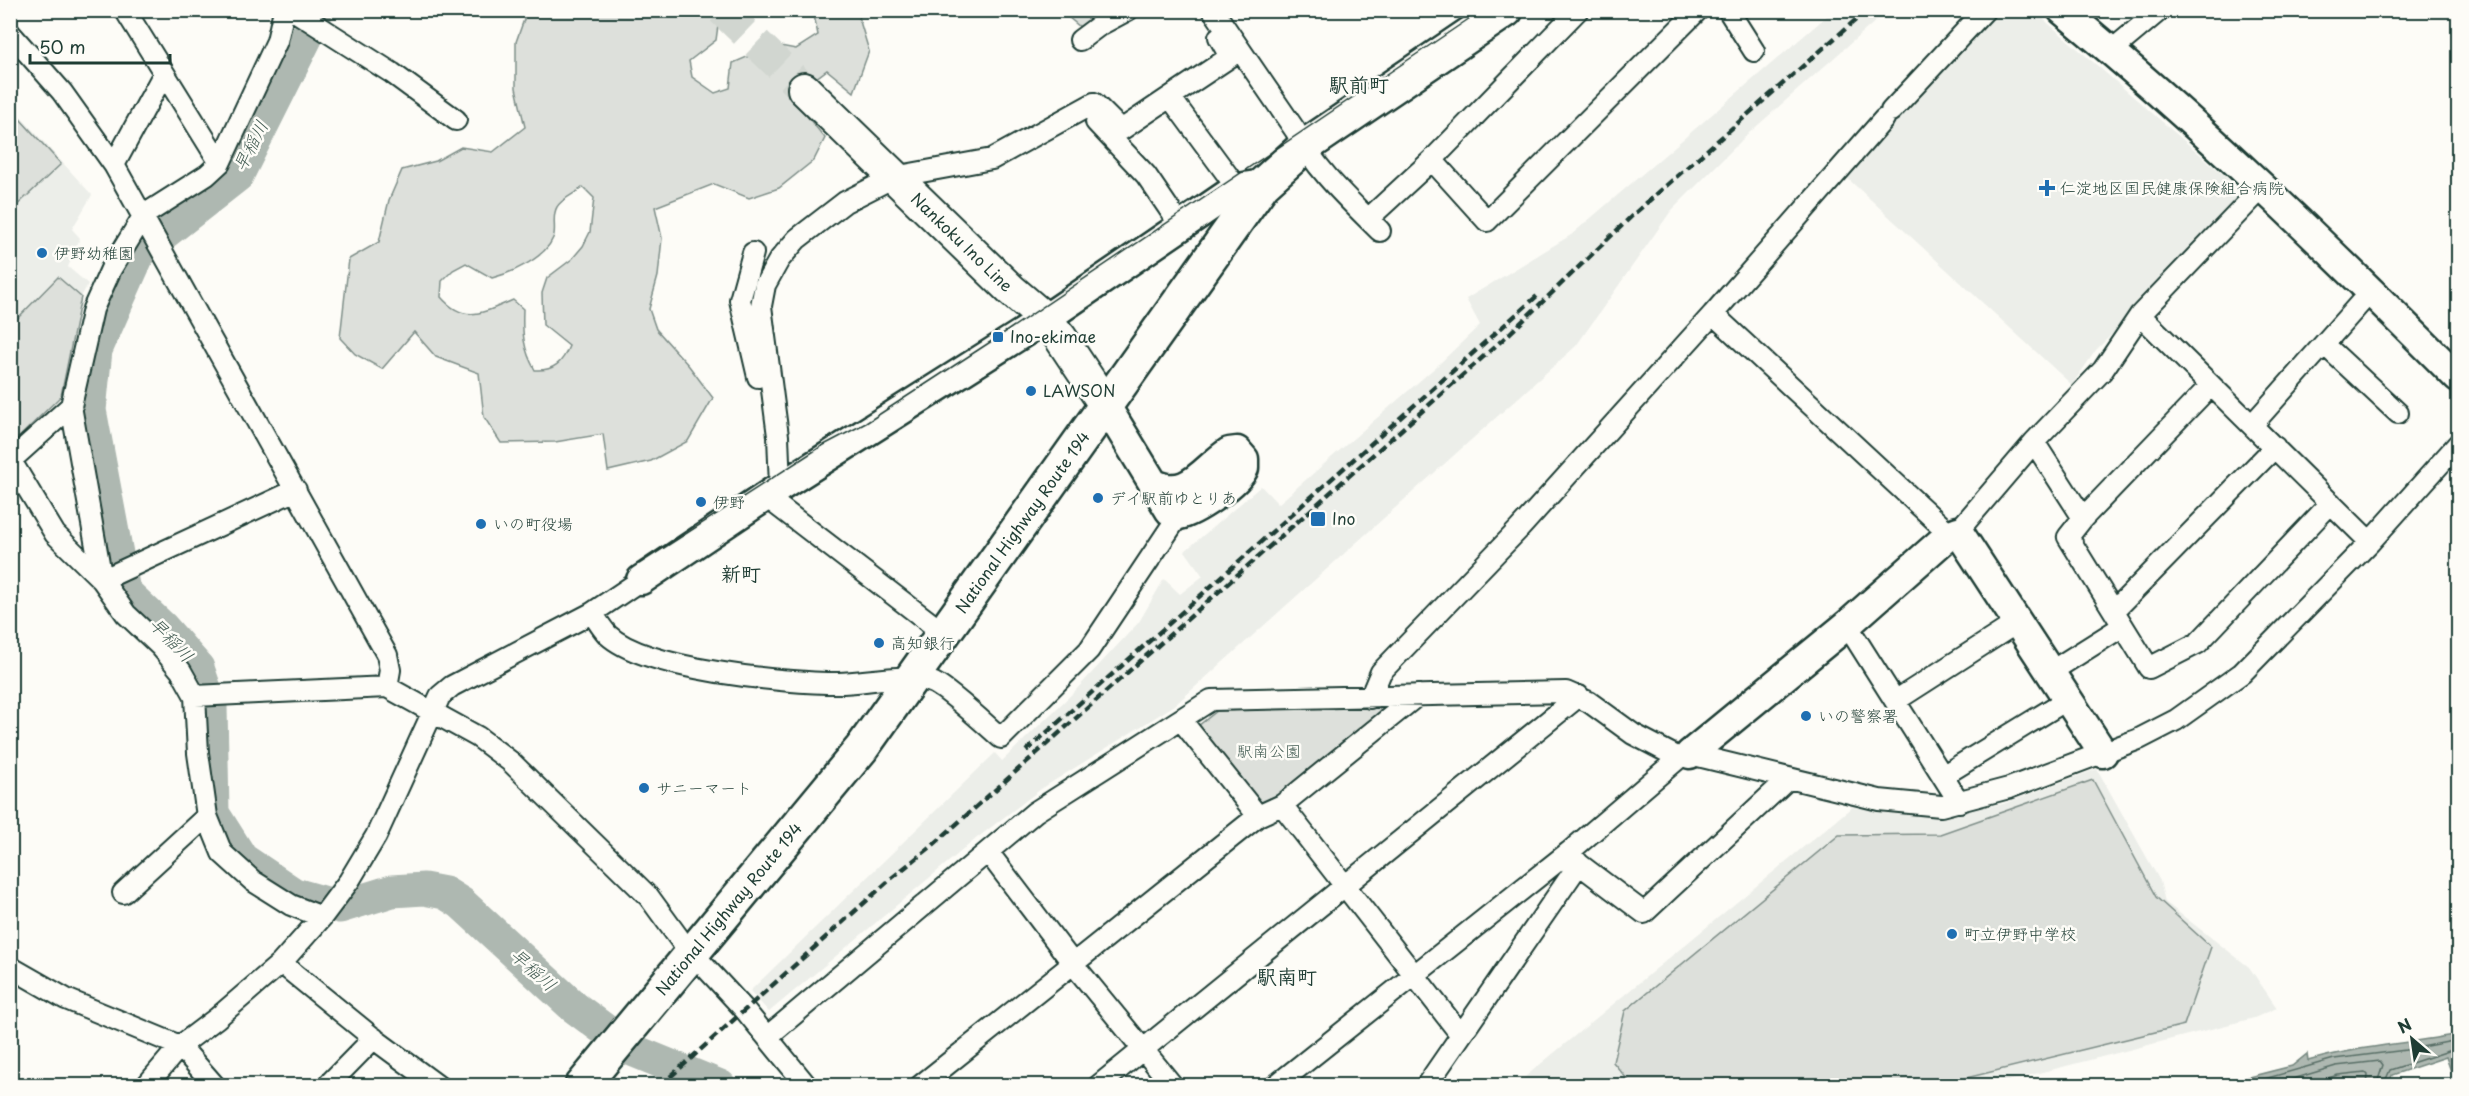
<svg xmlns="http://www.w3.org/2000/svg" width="2469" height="1096" font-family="'Playpen Sans','Klee One',sans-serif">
	<rect width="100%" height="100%" fill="#fdfcf7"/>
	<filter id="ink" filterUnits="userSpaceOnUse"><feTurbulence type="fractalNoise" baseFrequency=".0167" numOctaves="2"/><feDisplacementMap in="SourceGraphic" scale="12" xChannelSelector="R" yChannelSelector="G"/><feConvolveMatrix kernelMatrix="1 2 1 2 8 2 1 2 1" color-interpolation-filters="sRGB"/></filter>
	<g filter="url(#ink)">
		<path fill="#eceee9" d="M1834,10L1887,11L1749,133L1671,211L1576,346L1175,705L1041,789L977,838L769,1012L750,991L995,753L1002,761L1074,692L1139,622L1164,579L1180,594L1203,576L1185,551L1261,486L1278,504L1438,365L1480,325L1466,299L1571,235Z
			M1996,11H2034L2225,176L2247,200L2096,350L2072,385L1845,176Z
			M10,105L92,195L72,229L80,238L68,267L88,284L81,297L57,277L11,325Z
			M2097,769L2160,881L2165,902L2249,967L2277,1008L2254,1018L1992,1085L1514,1086L1852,807L1889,813L1935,815L2003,804Z"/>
		<path fill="#dde0db" stroke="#7e8e88" stroke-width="1.5" fill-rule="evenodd" d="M527,11H720L716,40L689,61L692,77L715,93L730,88L733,63L775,45L796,49L818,35L814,15L819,11H863L859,18L869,51L854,92L827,70L791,97L825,138L814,160L779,188L749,198L714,184L655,207L662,238L658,276L649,309L656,329L689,366L713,398L688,441L651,461L608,471L603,434L555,442L501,443L484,417L479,373L436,357L414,332L382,369L355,354L340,338L349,259L379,242L389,200L402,170L436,161L461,147L493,152L525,127L516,88V42ZM583,187L594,198L590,232L583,246L572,259L547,278L542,293L543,325L569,346C563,362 554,371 535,370C523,349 522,333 523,309L513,300C484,312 465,325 441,297L442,281L453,270L466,263L492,278C512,273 545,258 553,238C557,229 551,217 557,207C561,199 576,193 583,187Z
			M1061,11H1102L1080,27Z
			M10,108L61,164L11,211H10Z
			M58,277L81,297L61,396L11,445V325Z
			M1377,706L1383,714L1266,805L1255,803L1198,726L1217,711Z
			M2093,780L2156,897L2211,947L2184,1025L1954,1081L1944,1085H1632L1613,1062L1625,1011L1839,835L1940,834Z"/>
		<path fill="#aeb8b1" stroke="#75877f" stroke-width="1.5" d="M2458,1034V1053L2451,1056L2455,1073L2452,1074L2446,1057L2392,1075L2389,1085H2217L2292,1066L2307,1054L2308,1061C2357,1046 2408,1044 2458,1034Z"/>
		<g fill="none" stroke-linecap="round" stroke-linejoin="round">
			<path stroke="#586e66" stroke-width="1.5" d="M2240,1086L2334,1059L2406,1050L2458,1040
				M2270,1086L2336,1066L2380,1061L2383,1065L2376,1086
				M2302,1086L2338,1075L2365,1072L2368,1075L2367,1086
				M2383,1086L2390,1070L2458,1048"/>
			<path stroke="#aeb8b1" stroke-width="33" d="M317,10L313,24L237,176L139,253L96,350L90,410L124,591L162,627L198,668L211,706L213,813L242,859L294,894L340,907L392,891L424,889L445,893L461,903L574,1007L632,1050L720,1086"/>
			<path stroke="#d1d6d0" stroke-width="32" stroke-dasharray="32 16" stroke-linecap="butt" d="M722,10L804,89"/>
			<defs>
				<path id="street" d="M125,10L220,163
					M293,10L392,73L456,120
					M1213,10L1295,130C1315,169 1349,200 1380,231
					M1578,10L1432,160L1487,221L1698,10
					M1728,10L1754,51
					M10,33L62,92L114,165
					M1080,40L1100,25L1128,10
					M2111,51L2160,10
					M164,73L114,165L387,655L390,670L387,687
					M1170,97L1230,57L1219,37
					M1891,111L1985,10
					M1096,122L1146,175L1180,225
					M1368,219L1432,160
					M753,253L740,300L758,377
					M1713,314L1884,119
					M2140,315L2370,542
					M2325,345L2398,413
					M2252,425L2371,291
					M2034,442L2083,518L2068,537L2149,668L2198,643L2331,503
					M10,461L71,406
					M11,461L55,534L102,580L126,614L161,647L181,671L195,696L198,753L207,816L222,853L253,881L291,905L322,917
					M780,487L778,436L761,306L765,285L779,260L797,239L845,202L894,177L992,159L1094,103L1121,130L1170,97L1237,188
					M765,496L942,632
					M2083,518L2211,385
					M1958,531L2034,442L2103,370L2140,315L2264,186
					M102,580L71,406L93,309L111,269L144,215L207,175L220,163L277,41L284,10
					M102,580L296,490
					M2114,611L2275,447
					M592,613C597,620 602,629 608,635C646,670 786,683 838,683C867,683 907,671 934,683C950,691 986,725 1001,738L1089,650L1179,515
					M1847,625L1959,802
					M2050,672L2123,626
					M195,696L387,687L478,737L511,762L649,897L681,941L744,1009L807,1086
					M1370,698L1381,672L1519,529L1713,314L1950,534
					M1895,701L2018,622
					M1181,720L1258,816
					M1944,775L2068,699
					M1282,805L1461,1035
					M988,852L1074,965L1173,1086
					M1569,852L1579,864L1644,913L1789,778
					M123,893L207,816
					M281,963L377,1041L438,1086
					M10,967L66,999L180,1046L215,1086
					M767,1037L1035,812L1211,700L1566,692L1589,702L1633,734L1679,758
					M146,1086L180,1046L217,1018L281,963L322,917L349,881L376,836L440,696L452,686L592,613L641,580
					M327,1086L374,1038
					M920,1086L1258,816L1282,805L1418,695
					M1098,1086L1579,696
					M1275,1086L1569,852L1679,758L1690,754L1879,800L1941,806L2009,788L2139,739L2176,720L2242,673L2370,542L2458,444
					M1426,1086L1579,864"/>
				<path id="secondary" d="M2062,10C2202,125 2331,251 2458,378
					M1106,406L1170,511L1179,515C1194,512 1238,483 1244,468C1244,467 1244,460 1244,459L1237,451L1229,452C1202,470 1187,501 1153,483
					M641,580L780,487L1045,319L1237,188L1263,184
					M1690,754L1847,625L1950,534L1958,531L2103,753"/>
				<g id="primary">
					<path id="s1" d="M804,89L1011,290L1045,319L1060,337L1106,406"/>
				</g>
				<g id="highway">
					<path id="s2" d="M582,1086L862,748L1263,184L1304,147L1506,10"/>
				</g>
			</defs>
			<use href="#street" stroke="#1f3d34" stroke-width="24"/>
			<use href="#secondary" stroke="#1f3d34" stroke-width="33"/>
			<use href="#primary" stroke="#1f3d34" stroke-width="36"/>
			<use href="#highway" stroke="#1f3d34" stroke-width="38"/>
			<use href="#street" stroke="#fdfcf7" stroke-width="20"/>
			<use href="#secondary" stroke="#fdfcf7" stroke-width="28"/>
			<use href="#primary" stroke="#fdfcf7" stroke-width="32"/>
			<use href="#highway" stroke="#fdfcf7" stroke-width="33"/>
			<path stroke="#1f3d34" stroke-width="1.5" d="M639,564L822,446L866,423L998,337L1482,10"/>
			<path stroke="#1f3d34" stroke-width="4.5" stroke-dasharray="9 4.5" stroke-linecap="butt" d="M1026,751L1537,296
				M660,1086L893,877L933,845L1509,334L1635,213L1867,10"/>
		</g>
	</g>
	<g fill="#1f6fb2" stroke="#fdfcf7" stroke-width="2">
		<path d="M2044 179h6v6h6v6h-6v6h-6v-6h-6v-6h6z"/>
		<circle cx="42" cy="253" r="6"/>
		<rect x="992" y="331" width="12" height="12" rx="3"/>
		<circle cx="1031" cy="391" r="6"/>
		<circle cx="1098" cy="498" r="6"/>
		<circle cx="701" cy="502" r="6"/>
		<rect x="1310" y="511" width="16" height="16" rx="3"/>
		<circle cx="481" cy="524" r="6"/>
		<circle cx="879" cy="643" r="6"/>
		<circle cx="1806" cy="716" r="6"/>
		<circle cx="644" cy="788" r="6"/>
		<circle cx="1952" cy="934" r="6"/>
	</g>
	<g text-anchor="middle" stroke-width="5" stroke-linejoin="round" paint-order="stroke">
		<g font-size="16" fill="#1f3d34" stroke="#fdfcf7" text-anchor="start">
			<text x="2060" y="194">仁淀地区国民健康保険組合病院</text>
			<text x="54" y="259">伊野幼稚園</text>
			<text x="1010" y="343">Ino-ekimae</text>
			<text x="1043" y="397">LAWSON</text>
			<text x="1110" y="504">デイ駅前ゆとりあ</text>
			<text x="713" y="508">伊野</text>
			<text x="1332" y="525">Ino</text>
			<text x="493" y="530">いの町役場</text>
			<text x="891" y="649">高知銀行</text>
			<text x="1818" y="722">いの警察署</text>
			<text x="656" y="794">サニーマート</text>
			<text x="1964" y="940">町立伊野中学校</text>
		</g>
		<g font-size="16" fill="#1f3d34" stroke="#fdfcf7">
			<text dy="6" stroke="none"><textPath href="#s1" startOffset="220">Nankoku Ino Line</textPath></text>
			<text dy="6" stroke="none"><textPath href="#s2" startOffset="716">National Highway Route 194</textPath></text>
			<text dy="6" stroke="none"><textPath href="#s2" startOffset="230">National Highway Route 194</textPath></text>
		</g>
		<g font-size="16" fill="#455e55" stroke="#fdfcf7">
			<text x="1269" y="757">駅南公園</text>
		</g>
		<g font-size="18" font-style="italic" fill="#435c53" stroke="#fdfcf7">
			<text transform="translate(251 146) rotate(-63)" y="6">早稲川</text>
			<text transform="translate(171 640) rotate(46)" y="6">早稲川</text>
			<text transform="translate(533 970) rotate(42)" y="6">早稲川</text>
		</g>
		<g font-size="20" font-weight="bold" fill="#1f3d34" stroke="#fdfcf7">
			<text x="1359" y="92">駅前町</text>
			<text x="741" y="581">新町</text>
			<text x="1287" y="984">駅南町</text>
		</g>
	</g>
	<rect width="2469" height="1096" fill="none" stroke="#fdfcf7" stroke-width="36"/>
	<rect x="18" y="18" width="2433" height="1060" fill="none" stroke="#1f3d34" stroke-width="2" filter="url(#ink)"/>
	<g transform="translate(2412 1039) rotate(331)" stroke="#fdfcf7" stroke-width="4.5" paint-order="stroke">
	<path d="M0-4.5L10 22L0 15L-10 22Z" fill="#1f3d34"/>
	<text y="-9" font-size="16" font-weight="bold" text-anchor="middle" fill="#1f3d34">N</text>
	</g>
	<path d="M30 54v9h140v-9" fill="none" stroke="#1f3d34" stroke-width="3"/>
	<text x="39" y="54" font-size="18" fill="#1f3d34" stroke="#fdfcf7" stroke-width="4.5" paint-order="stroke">50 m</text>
</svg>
